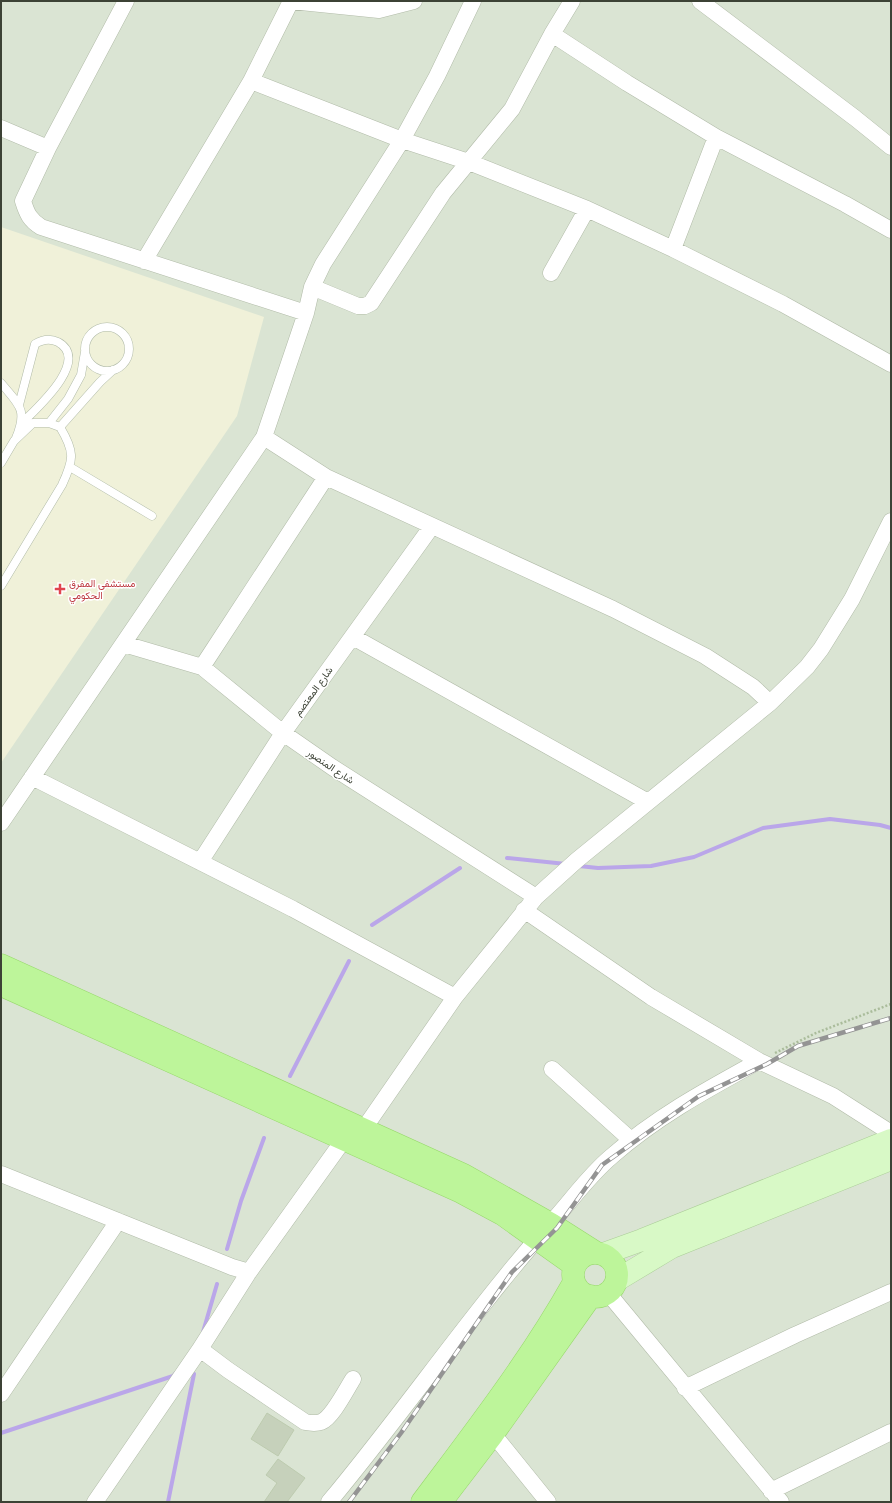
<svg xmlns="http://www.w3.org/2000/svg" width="892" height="1503" font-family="'Noto Sans',Vazirmatn,sans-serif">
	<rect width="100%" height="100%" fill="#eaf1e5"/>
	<path fill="#dae4d3" d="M1,1H891V1502H1Z"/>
	<path fill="#f0f1d9" d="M1,227L264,317L237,416L1,763Z"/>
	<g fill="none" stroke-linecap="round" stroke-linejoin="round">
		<path stroke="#baa6e9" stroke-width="4" d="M507,858L566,864
			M579,866L598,868L651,866L694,857L763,828L830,819L880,825L891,828
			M372,925L460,868
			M290,1076L349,961
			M227,1249L241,1201L264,1138
			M203,1332L217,1284
			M1,1433L173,1376L176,1373
			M168,1502L194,1374"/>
	</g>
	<path fill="#c6d1bb" stroke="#bdcbaf" d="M267,1413L294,1430L278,1456L251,1439Z
		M278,1459L305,1478L287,1502H264L277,1483L266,1475Z"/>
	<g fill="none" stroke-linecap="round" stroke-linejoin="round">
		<defs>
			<path id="lane" d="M85 349a22 22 0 1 1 44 0a22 22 0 1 1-44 0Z
				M1,383C19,405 28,409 16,438
				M19,405L35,344C43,339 50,338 58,342C91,360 37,408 23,422
				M49,423L68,399L81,375L85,352
				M60,427L100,382L113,370
				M1,463L14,441L33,423H49L60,427C75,452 74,459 62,485L1,586
				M70,467L152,516"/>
			<path id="street" d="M126,1L48,148L23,201C27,214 30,220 41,227L306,313
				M291,1L379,10L414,1
				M700,1L855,118L891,147
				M552,34L627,83L716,137L845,204L891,230
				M251,81L402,140L469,162L587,209L673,249L783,304L891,364
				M1,128L48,148
				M673,249L716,137
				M144,261L251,81L291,1
				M551,273L587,209
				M312,287L358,306H365L371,303L443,193L512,109L552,34L572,1
				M264,437L326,477L613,609L705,656L753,687L770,703
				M353,637L648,802
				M124,644L202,667L283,733L332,767L536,897
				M202,667L326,477
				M32,777L293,909L455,997
				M1,823L264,437L306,313L312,287L323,264L402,140L437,76L473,1
				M200,862L283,733L432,526
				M524,910L651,997L759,1061L833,1096L891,1133
				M552,1069L631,1140
				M363,1130L455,997L536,897L577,860L770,703L807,667L821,649L852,599L891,521
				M1,1174L232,1267L249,1272L345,1138
				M249,1272L200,1349L228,1370L305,1422C310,1423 315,1424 321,1422C332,1418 346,1390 353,1379
				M608,1293L781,1502
				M685,1388L795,1335L891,1292
				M1,1394L118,1221
				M493,1434L548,1502
				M771,1491L891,1432
				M95,1502L200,1349
				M329,1502C405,1411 472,1312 551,1223C571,1201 589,1175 612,1156C656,1117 708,1089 759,1061"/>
			<path id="secondary" d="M603,1254L642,1240L891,1140
				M617,1280L672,1247L891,1159"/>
			<path id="primary" d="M1,965L464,1175L551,1224L595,1252
				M1,985L461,1192L502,1214L575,1266
				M573 1275a22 22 0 1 1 44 0a22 22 0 1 1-44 0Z
				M422,1502C475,1431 531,1359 574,1282
				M441,1502L493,1434L591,1296"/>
		</defs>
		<use href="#lane" stroke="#b1bba8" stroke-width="9"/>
		<use href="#street" stroke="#b1bba8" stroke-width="17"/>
		<use href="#secondary" stroke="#abcd98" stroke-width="23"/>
		<use href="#primary" stroke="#97d86b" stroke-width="23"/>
		<path stroke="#aabc9b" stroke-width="2.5" stroke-dasharray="2 2" stroke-linecap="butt" d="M775,1053L816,1033L891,1004"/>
		<use href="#lane" stroke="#fff" stroke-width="8"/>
		<use href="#street" stroke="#fff" stroke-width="16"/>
		<use href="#secondary" stroke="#d8f9c6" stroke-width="22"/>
		<use href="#primary" stroke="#bdf59a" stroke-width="22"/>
		<defs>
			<path id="rail" d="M349,1502L401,1433L512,1272L557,1228L602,1165L699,1096L767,1064L798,1046L891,1018"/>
		</defs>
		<use href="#rail" stroke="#949494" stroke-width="4.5"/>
		<use href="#rail" stroke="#fff" stroke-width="3" stroke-dasharray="9" stroke-linecap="butt"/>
	</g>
	<path fill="#e0444e" stroke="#fff" stroke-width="1.5" d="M58 583h4v4h4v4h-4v4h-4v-4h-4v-4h4z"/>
	<g text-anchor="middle" stroke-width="3" stroke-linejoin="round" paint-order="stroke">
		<g font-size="10" fill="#be3a42" stroke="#fff" text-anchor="start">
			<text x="69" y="587">مستشفى المفرق<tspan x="69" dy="12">الحكومي</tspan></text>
		</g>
		<g font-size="10" fill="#3c4235" stroke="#fff">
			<text transform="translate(313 691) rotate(-54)" y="4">شارع المعتصم</text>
			<text transform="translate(331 766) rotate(34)" y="4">شارع المنصور</text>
		</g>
	</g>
	<rect width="892" height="1503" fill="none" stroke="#3c4235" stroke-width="4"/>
</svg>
